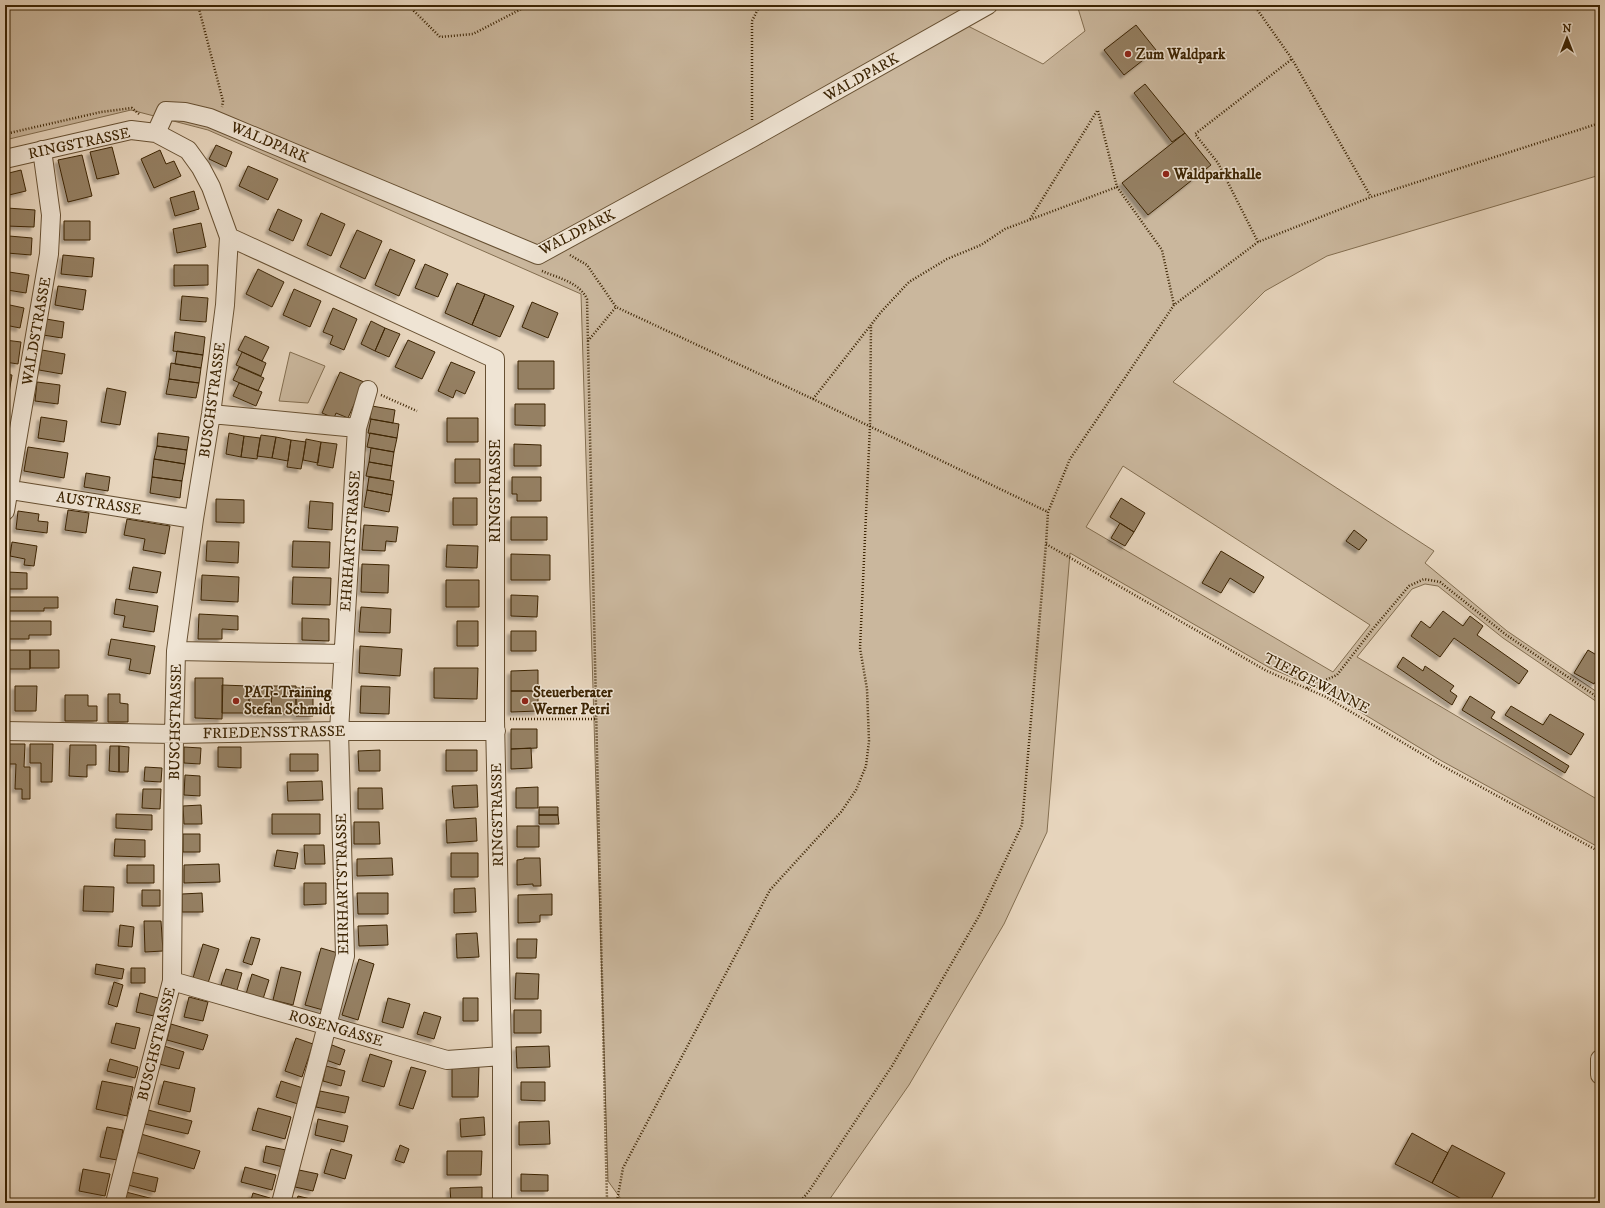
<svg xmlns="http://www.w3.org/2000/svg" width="1605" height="1208" font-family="'IM FELL DW Pica',serif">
	<defs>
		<filter id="shadow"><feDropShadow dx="-3.5" dy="3.5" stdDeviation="1" flood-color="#0004"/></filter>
	</defs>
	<rect width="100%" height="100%" fill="#e7d5bd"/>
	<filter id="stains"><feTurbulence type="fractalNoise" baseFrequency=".005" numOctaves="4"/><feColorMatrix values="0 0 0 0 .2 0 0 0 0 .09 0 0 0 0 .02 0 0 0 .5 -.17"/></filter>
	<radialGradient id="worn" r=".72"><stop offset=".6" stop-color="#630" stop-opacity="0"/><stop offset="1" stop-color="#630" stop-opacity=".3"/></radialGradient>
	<path fill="#cab79d" stroke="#836e50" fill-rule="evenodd" d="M5,5H988L960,22L1043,64L1085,31L1077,5H1600V175L1327,256L1265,291L1173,382L1434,551L1425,563L1507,631L1600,694V704L1503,638L1438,586L1425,584L1412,589L1357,657L1600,801V848L1440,760L1329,693L1270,668L1070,553L1047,832L1004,924L909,1085L827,1203H650L621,1199L608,1181L581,294L208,130L131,110L5,140ZM1123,466L1370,625L1333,672L1086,527Z
		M290,352L325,366L308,403L279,401Z"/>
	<path fill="#958064" stroke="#3c2403" filter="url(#shadow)" d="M1136,25L1156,50L1124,75L1104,50Z
		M1145,84L1185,133L1172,142L1134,93Z
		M1185,133L1211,165L1148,215L1122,183Z
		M216,145L232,152L226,167L209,159Z
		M112,147L119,174L97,179L90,152Z
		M160,150L166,164L174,161L181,176L154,188L141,159Z
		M82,155L92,196L68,202L58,160Z
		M248,166L278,179L268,200L239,186Z
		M21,170L26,191L9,195L5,181V174Z
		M194,191L199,209L175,216L170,198Z
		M7,208L35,210L34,227L6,226Z
		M278,209L302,220L293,241L269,230Z
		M321,213L345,224L331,256L307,245Z
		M64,221H90V240H64Z
		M201,223L206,247L177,253L173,229Z
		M357,230L382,241L365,279L340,267Z
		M9,236L32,238L31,255L7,253Z
		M390,249L415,260L399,296L375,285Z
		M63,255L94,258L92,277L61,274Z
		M425,264L448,274L438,297L415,288Z
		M174,265H208V285L174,286Z
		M258,269L284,282L272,307L246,294Z
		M9,272L29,275L26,293L7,290Z
		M457,283L485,294L472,325L445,313Z
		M58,286L86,290L83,310L55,305Z
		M294,289L321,301L310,327L283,315Z
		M485,294L514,306L500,337L472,325Z
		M182,296L208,298L206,322L180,320Z
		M532,302L558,313L548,338L522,327Z
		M5,304L24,308L20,328L5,325Z
		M333,308L357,319L344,350L330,344L333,336L323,332Z
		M46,319L64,322L62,338L43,335Z
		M371,321L385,328L375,351L361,344Z
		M385,328L400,334L389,357L375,351Z
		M175,332L205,337L203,355L173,351Z
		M245,336L269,347L262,361L238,350Z
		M5,340L21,342L18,364L5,362Z
		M408,340L435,352L422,379L395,367Z
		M42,350L65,354L62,374L39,370Z
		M177,351L203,355L201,368L175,364Z
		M242,352L266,363L261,376L236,365Z
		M518,361H554V389H518Z
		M451,362L475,372L465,394L456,390L453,398L438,391Z
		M171,363L201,368L199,383L169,379Z
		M239,367L264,378L258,391L233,380Z
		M340,372L364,382L348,418L336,413L334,418L322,413Z
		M5,374L12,375L9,393L5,392Z
		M169,379L199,383L196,398L166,394Z
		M37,382L60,385L58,404L35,401Z
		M239,383L262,392L256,406L233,396Z
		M107,388L126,392L120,425L101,422Z
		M515,404H545V426L515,425Z
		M372,406L395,410L393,423L370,419Z
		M41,417L67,421L64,442L38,438Z
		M447,418H478V442H447Z
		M371,419L399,424L397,438L368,433Z
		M158,433L189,437L187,450L157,446Z
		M229,433L244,436L241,457L226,454Z
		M370,433L397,438L394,452L367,447Z
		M261,435L276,437L272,458L257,456Z
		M244,436L260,438L257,459L241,457Z
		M276,437L291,440L288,461L272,458Z
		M306,439L321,442L318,463L303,460Z
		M291,440L306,442L301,469L287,467Z
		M321,442L337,444L333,468L317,465Z
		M514,444L541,445V466H514Z
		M157,446L187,450L185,464L154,459Z
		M28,447L68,453L64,478L24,471Z
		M371,448L394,452L392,466L369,462Z
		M154,459L185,464L182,481L152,477Z
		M455,459H480V483H455Z
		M369,462L392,466L390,480L366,476Z
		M86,473L110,477L108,491L84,487Z
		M152,477L182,481L180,498L150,493Z
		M369,477L394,481L392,495L367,490Z
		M512,477H541V501H517V494H512Z
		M367,490L392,495L389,512L364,507Z
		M453,498H477V525H453Z
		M1121,498L1145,513L1134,532L1110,517Z
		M216,499L244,500V523L216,522Z
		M310,501L333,503L332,530L308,528Z
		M68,510L89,513L86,533L65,530Z
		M18,511L39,514L38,521L48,522L47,533L16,529Z
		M511,517H547V540H511Z
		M127,519L170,526L165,554L143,550L145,539L124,535Z
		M1120,523L1134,532L1125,546L1111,538Z
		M364,525L398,527L396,542L386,541L385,551L362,550Z
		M1354,530L1367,540L1359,550L1346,541Z
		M207,541L239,542L238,563L206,561Z
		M293,541L330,542L329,568L292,567Z
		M12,542L37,546L34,566L24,565L25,559L10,556Z
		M447,545L478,546L477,568L446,567Z
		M1221,551L1264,577L1254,593L1230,578L1221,593L1202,583Z
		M511,554L550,555V580H511Z
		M362,564L389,565L388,593L361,592Z
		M133,567L161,572L157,593L129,589Z
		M8,572L27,573V589H7Z
		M202,575L239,577L238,602L201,600Z
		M293,577L331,578L330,605L292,604Z
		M446,580H479V607H446Z
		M511,595L538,596L537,617L511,616Z
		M7,597H58V608H44V611H7Z
		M116,599L158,606L154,632L123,627L125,616L114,614Z
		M361,607L391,609L390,633L359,632Z
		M1443,611L1463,626L1470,616L1483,626L1477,635L1528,671L1519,684L1454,638L1440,657L1411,636L1421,621L1430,628Z
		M199,614L238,616V630L222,629V639H198Z
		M302,618L329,619V641L302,640Z
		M7,621H51V635H29V639H7Z
		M457,621H478V646H457Z
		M511,631H536V651H511Z
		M111,639L155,646L150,674L129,670L131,659L108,655Z
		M360,646L402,649L400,676L359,673Z
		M6,650H30V669H6Z
		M30,650H59V668H30Z
		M1588,650L1600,657V674L1594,684L1574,673Z
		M1403,657L1423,671L1425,666L1454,686L1450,691L1457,696L1452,705L1397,667Z
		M434,668H478L477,699L434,698Z
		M538,670V691H511V671Z
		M195,678H223L222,719L195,718Z
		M222,685L249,686V713H222Z
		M15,686H37L36,711H15Z
		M249,686H272L271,714L249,713Z
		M272,686H296V714H271Z
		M361,686L390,687L389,714L360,713Z
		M296,688H313V716H296Z
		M511,691H538V711L511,712Z
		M108,694H120V703L128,704V722H108Z
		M65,695H88V706H97V721H65Z
		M1470,696L1495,712L1491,718L1569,766L1565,773L1462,710Z
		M1511,706L1543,725L1550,714L1584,734L1571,755L1505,715Z
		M511,729H537V748L511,749Z
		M5,744H25L24,767H30V799H22V789H15L16,764H5Z
		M30,744H53L52,782H41V763H30Z
		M70,745H96V765H87V777L69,776Z
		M110,746H119V772L109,771Z
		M119,746L129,747L128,772H119Z
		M184,747L201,748L200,764L184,763Z
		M218,747H241V768L218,767Z
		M531,748L532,768L511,769V749Z
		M380,750V771H359L358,751Z
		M446,750H477V771H446Z
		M290,754H318V771H290Z
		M145,767L162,768L161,782L144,781Z
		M185,775L200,776V796L184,795Z
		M322,781L323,800L288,801L287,782Z
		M477,785L478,807L454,808L452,786Z
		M538,787V808H516V788Z
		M358,788H382L383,809H358Z
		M143,789H161L160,809L142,808Z
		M201,805L202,824H184L183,806Z
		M539,807H558V815H539Z
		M116,814L152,815V830L116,828Z
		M272,814H320V834H272Z
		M539,815H558L559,824H539Z
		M476,818L477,841L447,843L446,820Z
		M354,822H379L380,844H354Z
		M517,826H539V847H517Z
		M183,834H200V852H183Z
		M115,839L145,840V857L114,856Z
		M304,845H324L325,864H305Z
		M277,850L298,853L295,869L274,866Z
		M451,853H478V877H451Z
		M392,858L393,875L357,876V859Z
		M524,858H540L541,886H533V884L517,885V860L524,859Z
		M219,864L220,882L184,883V865Z
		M127,865H154V883H127Z
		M304,883H326V904L304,905Z
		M84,886L114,887L113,912L83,911Z
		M475,888L476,912L454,913V889Z
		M142,890H160V906H142Z
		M202,893L203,912H182V894Z
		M357,893H388V914H358Z
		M552,894V915H540V922L518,923V895Z
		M144,921H161L163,951L145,952Z
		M120,925L134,927L132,947L118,946Z
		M387,925L388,945L359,946L358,926Z
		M477,933L479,957L457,958L456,934Z
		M251,937L260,939L252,965L243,962Z
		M517,939H537L536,958H517Z
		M203,944L219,949L208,983L193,978Z
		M321,948L338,953L323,1010L305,1005Z
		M359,959L374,964L358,1020L342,1015Z
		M96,964L124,969L122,979L95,974Z
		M281,967L301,972L293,1005L273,1000Z
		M131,968H145V983H131Z
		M226,969L242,973L237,990L221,985Z
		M516,973L539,974L538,999H515Z
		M252,974L269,980L263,999L246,994Z
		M114,982L123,985L117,1007L108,1004Z
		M140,993L158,998L154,1016L136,1012Z
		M189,997L208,1002L203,1021L184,1017Z
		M388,998L410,1004L403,1028L382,1022Z
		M463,998H478V1021H463Z
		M514,1010H541V1033H514Z
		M424,1012L441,1017L434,1039L417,1034Z
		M116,1023L140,1028L135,1049L111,1043Z
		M171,1024L208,1035L203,1050L167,1040Z
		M296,1038L313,1044L302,1077L285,1071Z
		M332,1045L345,1050L340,1065L326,1060Z
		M164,1046L184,1052L179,1069L159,1064Z
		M549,1046L550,1067L517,1068L516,1047Z
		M370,1054L392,1061L384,1087L362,1081Z
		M110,1059L138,1067L135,1078L107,1071Z
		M452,1065H479L478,1097H452Z
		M326,1066L345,1071L341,1086L323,1081Z
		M411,1067L426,1071L413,1109L399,1105Z
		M102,1081L133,1087L127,1116L96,1109Z
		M164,1081L195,1088L190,1112L158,1104Z
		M281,1081L303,1088L298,1104L276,1097Z
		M521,1082H545V1101L521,1100Z
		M320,1091L349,1097L345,1113L316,1107Z
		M258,1108L291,1117L285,1139L252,1130Z
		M148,1110L192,1121L188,1134L145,1124Z
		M484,1117L485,1135L461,1137L460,1119Z
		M318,1119L348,1126L344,1142L315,1135Z
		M549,1121L550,1144L519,1145V1122Z
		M107,1127L123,1130L117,1160L100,1157Z
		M1412,1133L1448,1153L1432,1183L1395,1164Z
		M141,1134L200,1151L194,1169L136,1152Z
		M400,1145L409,1149L404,1163L395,1160Z
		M1452,1145L1505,1173L1489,1203H1469L1432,1183Z
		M266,1146L286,1150L283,1167L263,1162Z
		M331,1149L352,1155L345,1179L324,1173Z
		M447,1151H482L481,1175H447Z
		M245,1167L276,1175L272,1190L241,1182Z
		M83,1169L110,1174L105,1196L79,1191Z
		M299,1170L318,1174L313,1191L295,1187Z
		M131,1172L158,1178L155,1192L128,1185Z
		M521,1174L548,1175V1191H521Z
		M482,1187V1203H451L450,1188Z
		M126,1192L169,1203H125L123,1202Z
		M253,1193L270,1198L269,1203H250Z
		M298,1196L323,1202V1203H296Z"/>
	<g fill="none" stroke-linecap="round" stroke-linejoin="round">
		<defs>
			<path id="minor" d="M156,133L166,111L185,112L210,118L538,255L752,138L988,5
				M5,159L131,130L156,133L188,150L201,168L211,187L229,237L495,359V720L502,1056V1203
				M211,414L357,428L339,731L345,956L281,1203
				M357,428L368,390
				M5,489L194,519
				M5,511L49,254L51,215L42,150
				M176,651L343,654
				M5,731L174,734L339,731H496
				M172,981L447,1060L502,1056
				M1600,1059V1075
				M115,1203L172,981L174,734L176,651L194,519L211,414L225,305L229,237"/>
		</defs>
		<use href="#minor" stroke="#675032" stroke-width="20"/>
		<path stroke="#3c2403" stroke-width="2.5" stroke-dasharray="1 2" stroke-linecap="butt" d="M198,5L223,101L222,107
			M412,5L414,11L440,37L473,34L529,5
			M1254,5L1292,59L1371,197
			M1098,111L1117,187
			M752,120V21L760,5
			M5,134L101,112L132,108L139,114
			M1030,219L1097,111
			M1258,242L1218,163L1195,134L1292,59
			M570,255L587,265L616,307L813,399L1048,512
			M542,271C558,278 579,282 587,299L606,1159L607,1199L605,1203
			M588,341L616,307
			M381,395L417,411
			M813,399L881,312L909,282L947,259L981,245L1005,229L1117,187L1162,250L1174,305
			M1046,544L1267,671L1326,697L1439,764L1600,852
			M1307,688L1337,675L1372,630L1409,586L1424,579L1440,582L1505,634L1600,699
			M510,719H597
			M607,1199L635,1203
			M617,1201L623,1168L770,890L841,812L856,790L866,766L869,741L867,689L860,648L870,426L871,325
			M799,1203L809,1191L892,1066L979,916L1022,825L1046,544L1048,512L1070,459L1174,305L1258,242L1371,197L1600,123"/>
		<use href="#minor" stroke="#efe4d4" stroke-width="18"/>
	</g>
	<g fill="#8f2418" stroke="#efe4d4" stroke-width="1.5">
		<circle cx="1128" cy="54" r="4"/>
		<circle cx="1166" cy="174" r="4"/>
		<circle cx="236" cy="701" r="4"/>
		<circle cx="525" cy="701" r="4"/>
	</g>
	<g text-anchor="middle" stroke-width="3" stroke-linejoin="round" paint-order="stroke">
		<g font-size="15" font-weight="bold" fill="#3c2403" stroke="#efe4d4" text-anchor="start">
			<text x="1136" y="59">Zum Waldpark</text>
			<text x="1174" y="179">Waldparkhalle</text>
			<text x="244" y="697">PAT-Training<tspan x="244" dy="17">Stefan Schmidt</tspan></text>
			<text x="533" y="697">Steuerberater<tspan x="533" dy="17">Werner Petri</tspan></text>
		</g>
		<g font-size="15" fill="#3c2403" stroke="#efe4d4">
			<text transform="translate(861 77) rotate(-29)" y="5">WALDPARK</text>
			<text transform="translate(270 142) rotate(23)" y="5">WALDPARK</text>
			<text transform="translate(79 143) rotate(-12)" y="5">RINGSTRASSE</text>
			<text transform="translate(577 232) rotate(-27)" y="5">WALDPARK</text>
			<text transform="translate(36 331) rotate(-80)" y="5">WALDSTRASSE</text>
			<text transform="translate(212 400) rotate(-82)" y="5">BUSCHSTRASSE</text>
			<text transform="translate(495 491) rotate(-90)" y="5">RINGSTRASSE</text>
			<text transform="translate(99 503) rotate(9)" y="5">AUSTRASSE</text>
			<text transform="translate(350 541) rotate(-86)" y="5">EHRHARTSTRASSE</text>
			<text transform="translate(1317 683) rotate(27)" y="5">TIEFGEWANNE</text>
			<text transform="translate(175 722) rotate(-89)" y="5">BUSCHSTRASSE</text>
			<text transform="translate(274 732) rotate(-1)" y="5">FRIEDENSSTRASSE</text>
			<text transform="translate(497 815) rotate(-91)" y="5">RINGSTRASSE</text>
			<text transform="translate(342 884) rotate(-91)" y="5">EHRHARTSTRASSE</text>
			<text transform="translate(336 1028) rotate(16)" y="5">ROSENGASSE</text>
			<text transform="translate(156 1044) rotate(-76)" y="5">BUSCHSTRASSE</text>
		</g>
	</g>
	<rect width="1605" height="1208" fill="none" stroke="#e7d5bd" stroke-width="20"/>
	<rect x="6" y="6" width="1593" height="1196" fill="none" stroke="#3c2403" stroke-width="2"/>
	<rect x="10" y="10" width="1585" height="1188" fill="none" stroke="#3c2403"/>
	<g transform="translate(1567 38)" stroke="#efe4d4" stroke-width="3" paint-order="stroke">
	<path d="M0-3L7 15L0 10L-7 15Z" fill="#3c2403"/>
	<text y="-6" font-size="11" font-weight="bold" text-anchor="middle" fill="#3c2403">N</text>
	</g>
	<rect width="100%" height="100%" filter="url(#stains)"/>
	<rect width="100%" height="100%" fill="url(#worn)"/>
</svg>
